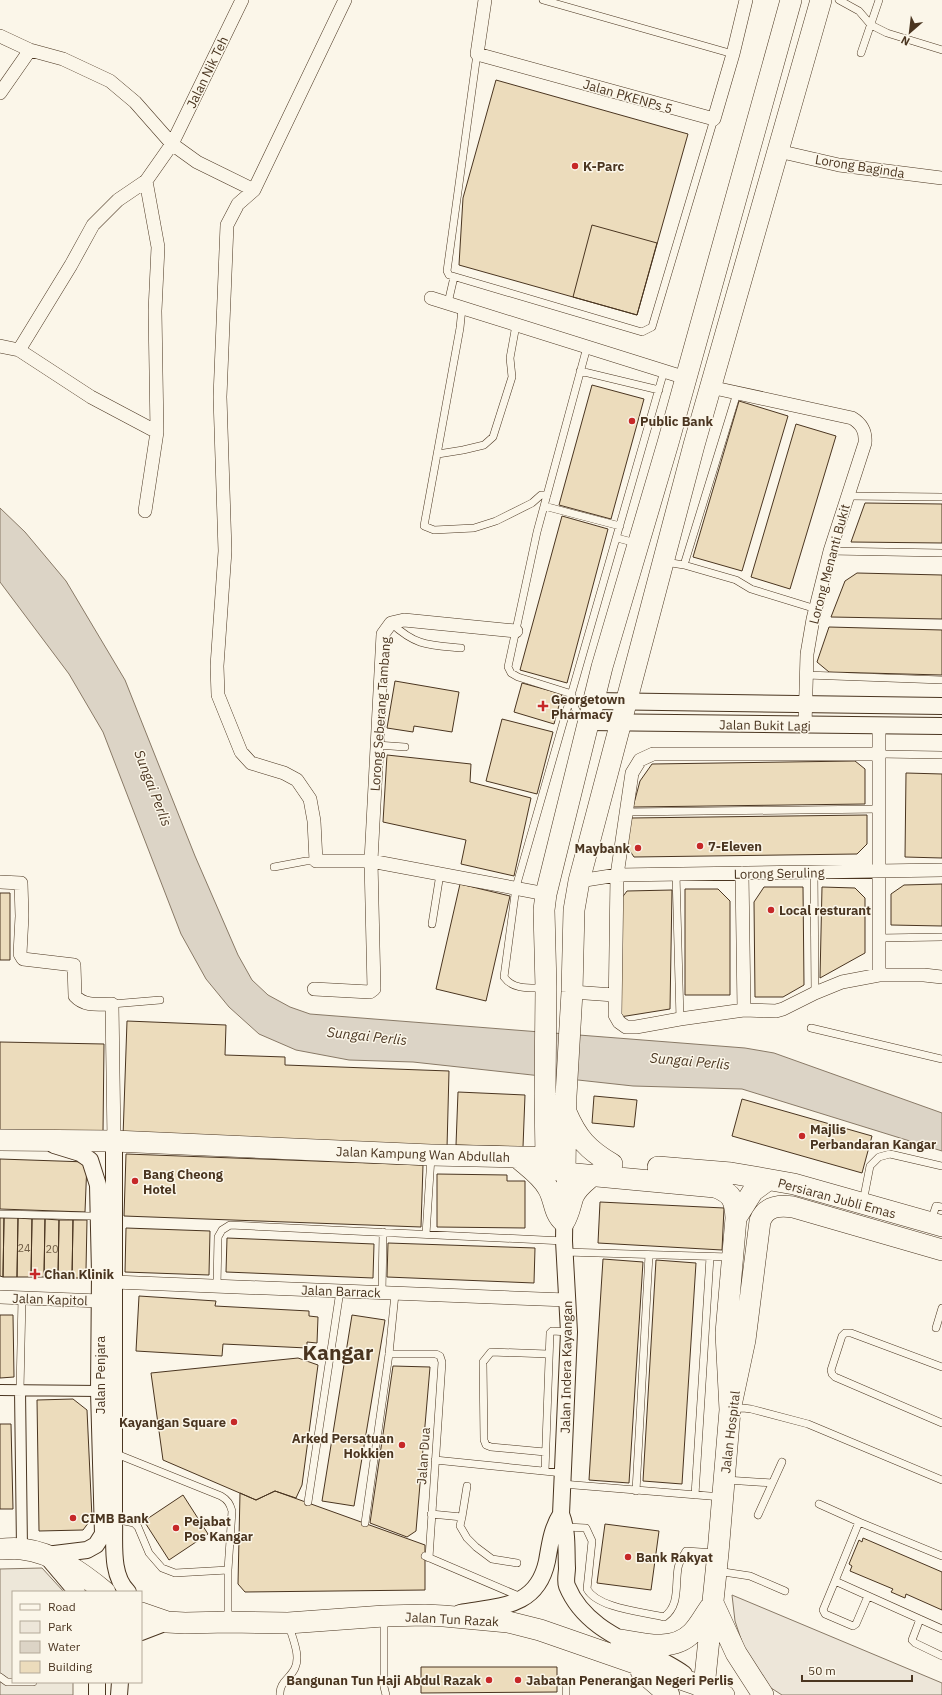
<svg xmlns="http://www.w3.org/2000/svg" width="942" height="1695" font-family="'IBM Plex Sans',sans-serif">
	<rect width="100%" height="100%" fill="#fbf6e9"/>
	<path fill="#ede6d9" stroke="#887966" d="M732,1595L942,1683V1695H782L768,1686L744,1648L735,1621Z"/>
	<path fill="#ede7d9" stroke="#887966" d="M42,1568L64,1592H13V1682H73V1695H0V1569Z"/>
	<path fill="#dcd4c6" stroke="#887966" d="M0,508L25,532L66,581L125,680L195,856L238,955L252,980L268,995L290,1007L310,1014L745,1048L774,1053L942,1113V1151L742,1089L633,1086L413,1062L349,1060L296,1050L259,1034L229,1007L206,979L181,934L103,732L69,674L0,582Z"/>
	<path fill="#ecdcbc" stroke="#4a3520" d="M496,80L688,134L637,315L459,265L463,198Z
		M592,225L657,243L637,315L573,297Z
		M592,385L644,399L611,519L559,505Z
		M739,401L788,416L742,571L693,557Z
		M796,424L836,436L790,589L751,577Z
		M865,503L942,504V543L851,542Z
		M562,516L608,529L567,683L520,670Z
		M857,573L942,575V619L831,617L845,581Z
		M829,627L942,630V675L829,672L817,662Z
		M395,681L459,692L452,732L414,726L413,732L387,728Z
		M522,683L562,694L554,724L514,712Z
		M502,719L553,732L537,794L486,781Z
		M387,755L471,764L470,782L531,798L514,876L461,864L466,840L383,822Z
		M855,761L865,769V804L633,807L640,781L652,764Z
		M906,773L942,774V858L905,857Z
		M867,815V844L857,854L634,857L626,845L631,818Z
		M460,884L510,896L486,1001L436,989Z
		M942,884V926L891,925V894L904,885Z
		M764,887H803L804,985L783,997H755L754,902Z
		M822,887L855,888L865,898V953L820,978Z
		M685,889H718L730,901V995H685Z
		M672,890L670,1009L620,1017L621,899L627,891Z
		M0,893H10V960H0Z
		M127,1021L226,1025L225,1055L285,1057V1065L449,1071L447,1148L123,1137Z
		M0,1042L104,1044L103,1132L0,1130Z
		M458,1092L525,1095L523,1147L456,1145Z
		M594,1096L637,1100L634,1127L592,1123Z
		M742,1099L872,1136L862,1173L732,1136Z
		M126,1154L423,1165L421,1227L124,1216Z
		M0,1159L87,1162L85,1212L0,1209Z
		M437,1174L507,1175V1181H525V1228L437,1227Z
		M600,1202L724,1208L722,1250L598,1243Z
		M0,1218H4L3,1277L0,1276Z
		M4,1218H18L17,1277H3Z
		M18,1218L32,1219L31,1277H17Z
		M32,1219H45L44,1277H31Z
		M45,1219L59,1220L58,1278L44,1277Z
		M59,1220H73L72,1278H58Z
		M73,1220H87L86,1270L83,1275L78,1278H72Z
		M126,1228L210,1231L209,1275L125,1272Z
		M227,1238L374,1244L373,1278L226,1272Z
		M388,1243L535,1248L534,1283L387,1277Z
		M603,1259L643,1262L629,1483L589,1480Z
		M656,1260L696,1263L682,1484L643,1481Z
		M139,1296L216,1301L215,1306L309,1311V1316L318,1317L317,1343L307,1342V1348L223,1344L222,1356L136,1351Z
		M0,1315H13L14,1377L0,1378Z
		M352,1315L385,1320L354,1506L322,1501Z
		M298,1358L318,1365L302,1485L296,1498L275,1491L256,1500L163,1460L151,1373Z
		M393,1366L430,1367L416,1531L407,1537L370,1523Z
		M73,1399L87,1410L92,1518L83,1530L39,1531L37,1400Z
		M0,1424H11L13,1509H0Z
		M275,1491L425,1545V1590L245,1592L238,1584L240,1493L256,1500Z
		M183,1495L208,1534L169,1560L144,1521Z
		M605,1524L659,1531L651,1590L597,1583Z
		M863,1538L942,1572V1610L906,1594L905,1598L891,1592L893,1589L850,1571L852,1566L849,1564L859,1540L862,1542Z
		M421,1667H557V1692L421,1693Z"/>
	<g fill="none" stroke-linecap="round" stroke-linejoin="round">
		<defs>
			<path id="service" d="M543,0L733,54
				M839,0L859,11L871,25L887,33L942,50
				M861,53L879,0
				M477,54L447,271L449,275L642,332L652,327L714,119
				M448,303L454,277
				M462,308L460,328L424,526L434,530L474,528L496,521L532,503L541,495H547
				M580,371L659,390
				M438,454L463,450L484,445L493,437L512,377L510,358L516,325
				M848,496L942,497
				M544,506L620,526
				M617,538L636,543
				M830,551L942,553
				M665,562L684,565L736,580L751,589L816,609
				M684,565L737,393
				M391,623C416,646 428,645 461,648
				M806,675L942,680
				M572,694L518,677L511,673L508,667L537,532L587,347
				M573,698C574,709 577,714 586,721
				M377,745L405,747
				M880,754L942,755
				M626,812L879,809
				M274,867L306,861H316
				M814,872L815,993
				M676,874L680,1019
				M432,924L440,874
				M879,938L942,937
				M545,988C530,988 513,990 504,977L516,887L664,371
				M112,1004L160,1000
				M811,1028L942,1059
				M863,1202L870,1166L879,1157L890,1154L942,1166
				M0,1214L90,1216
				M931,1221L936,1206L942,1207
				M426,1234L431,1157
				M565,1252L730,1257
				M217,1286L218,1237L222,1230L230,1225L564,1241
				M382,1293L383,1232
				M936,1328L942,1308
				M389,1354H436L440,1356L442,1362L429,1558
				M942,1367L851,1333H845L842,1336L831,1370L832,1374L835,1377L942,1423
				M20,1390L22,1298
				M732,1409L743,1408L751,1409L808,1424L942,1480
				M545,1452L491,1447L486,1445L484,1440L483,1362L491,1352L548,1354
				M114,1453L221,1496C228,1500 230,1504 232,1511L228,1570V1620
				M435,1460L563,1473
				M545,1471L550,1333L552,1331L569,1332
				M726,1480L772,1483
				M562,1484L722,1497
				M636,1491L649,1255
				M695,1495L710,1257
				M308,1502L340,1291
				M819,1504L859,1522
				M431,1514L462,1517L460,1526L467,1538L476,1547L492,1559L517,1563
				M758,1515L782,1462
				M462,1517L467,1486
				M114,1519L134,1523L138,1527L149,1553L162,1568L175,1573L228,1570
				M365,1523L389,1354L395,1294
				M566,1527L586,1528L592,1541L587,1589C597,1608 643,1612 664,1617C680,1605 675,1586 678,1568C679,1562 683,1556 686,1551L716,1553
				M425,1556L521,1597
				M942,1556L859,1522L835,1581L942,1629
				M717,1571L750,1576L785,1591
				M835,1581L823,1610L825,1614L853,1626L856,1624L868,1596
				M384,1618V1687L386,1695
				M920,1619L912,1640L915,1643L942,1656
				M0,1677L7,1682H33
				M280,1695C279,1682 290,1679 295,1668C301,1655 292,1638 289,1625
				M566,1695V1685"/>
			<path id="pedestrian" d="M0,1390L99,1391
				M20,1390L22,1549"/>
			<path id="minor" d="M345,0L254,190L238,204L227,225L220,397L225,551L217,666L218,695L241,752L251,763L284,773L297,780L310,799L314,821L316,861H371L546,894
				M485,0L477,54L714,119L733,54L746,0
				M0,36L30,50L63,59L110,81L135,102L172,144L197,162L254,190
				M0,93L30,50
				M778,151L839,165L942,178
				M431,298L686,378
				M0,346L19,350L91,397L157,432
				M19,350L71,265L93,225L118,200L146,181L172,144L242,0
				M710,387L852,418C862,424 866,431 865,443L830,551L813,619L807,654L805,725
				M145,511L157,432L155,311L158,247L146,181
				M880,754H653L640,760L632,773L617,875L615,1015L619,1022L626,1027H636L680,1019L744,1010L776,1011L783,1009L815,993L842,982L879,975H924L942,977
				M742,873L744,1010
				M579,881L617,875L942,870
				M0,882L21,883L22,916L20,954L23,959L74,965L75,996C85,1007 99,1004 112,1004L114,1141
				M879,975V726
				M314,989L370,992L374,989L371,861L383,634L391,623L404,620L516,631
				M572,992L614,995
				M114,1282L567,1300
				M0,1297L100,1301"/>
			<path id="tertiary" d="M594,701L942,706
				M587,722L942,726
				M114,1141V1519C115,1542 110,1575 128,1592
				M565,1173L564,1241L569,1332L561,1514C568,1532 566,1548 567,1568C567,1573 565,1581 567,1586C587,1635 644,1646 684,1674
				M46,1555L87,1550L96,1545L103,1534L99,1391L100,1273L98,1185L90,1160L80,1153L54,1145
				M49,1559L77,1592
				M460,1613C500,1606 537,1608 547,1561C550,1544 552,1528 561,1514
				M141,1632L167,1622
				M97,1695V1682
				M119,1695L120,1682"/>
			<path id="secondary" d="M703,1695L704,1687L725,1695"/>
			<path id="primary" d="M566,1112C577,1138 588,1150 612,1164
				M0,1140L114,1141L431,1155L559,1158
				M517,1157C527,1166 541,1175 548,1188C555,1199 553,1213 564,1222C569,1214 570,1206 573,1197C577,1187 585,1182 593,1175
				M658,1167L731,1173L794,1184L942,1226
				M565,1173L566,1096L572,992L574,910L579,881L694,445L821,0
				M736,1218L753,1191L768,1180
				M730,1410L726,1333L736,1218C735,1200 732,1193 715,1187L565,1173L552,1167L546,1158L545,1094L546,988L544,910L546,894L602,667L668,443L791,0
				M0,1549C7,1549 15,1548 22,1549C54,1553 81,1572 105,1592
				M713,1603L736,1653L763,1695
				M141,1613L167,1622L185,1623L228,1622L288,1623L384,1616L425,1615L444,1616L508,1622L540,1630L704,1687L718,1553L730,1410L745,1340L760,1221C766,1206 779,1205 793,1207L942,1250
				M621,1640C644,1644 673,1652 692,1633C700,1625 705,1614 712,1605
				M641,1671L669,1695"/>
		</defs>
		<use href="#service" stroke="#4a3520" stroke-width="8"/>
		<use href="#pedestrian" stroke="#4a3520" stroke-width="12"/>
		<use href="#minor" stroke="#4a3520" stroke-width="14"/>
		<use href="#tertiary" stroke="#4a3520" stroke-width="18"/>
		<use href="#secondary" stroke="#4a3520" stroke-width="20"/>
		<use href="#primary" stroke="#4a3520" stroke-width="22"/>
		<use href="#service" stroke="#fbf6e9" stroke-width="7"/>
		<use href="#pedestrian" stroke="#fbf6e9" stroke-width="10"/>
		<use href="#minor" stroke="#fbf6e9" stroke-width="13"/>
		<use href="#tertiary" stroke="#fbf6e9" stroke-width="16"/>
		<use href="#secondary" stroke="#fbf6e9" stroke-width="19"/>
		<use href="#primary" stroke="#fbf6e9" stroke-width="21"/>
	</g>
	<g fill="#c62828" stroke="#fbf6e9" stroke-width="1.5">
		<circle cx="575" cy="166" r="4"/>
		<circle cx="632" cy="421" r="4"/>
		<path d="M541 700h4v4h4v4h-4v4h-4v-4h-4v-4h4z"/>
		<circle cx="700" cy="846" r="4"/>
		<circle cx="638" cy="848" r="4"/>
		<circle cx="771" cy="910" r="4"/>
		<circle cx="802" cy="1136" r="4"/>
		<circle cx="135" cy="1181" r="4"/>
		<path d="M33 1268h4v4h4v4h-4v4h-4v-4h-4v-4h4z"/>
		<circle cx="234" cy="1422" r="4"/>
		<circle cx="402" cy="1445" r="4"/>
		<circle cx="73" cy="1518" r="4"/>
		<circle cx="176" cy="1528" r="4"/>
		<circle cx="628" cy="1557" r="4"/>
		<circle cx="489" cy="1680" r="4"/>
		<circle cx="518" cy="1680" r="4"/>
	</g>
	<g text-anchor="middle" stroke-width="3" stroke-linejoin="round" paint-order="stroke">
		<g font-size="11" fill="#725f47">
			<text x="24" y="1252">24</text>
			<text x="52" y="1253">20</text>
		</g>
		<g font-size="13" fill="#4a3520" stroke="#fbf6e9">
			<text transform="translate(207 72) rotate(-64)" y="5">Jalan Nik Teh</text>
			<text transform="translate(628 96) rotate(16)" y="5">Jalan PKENPs 5</text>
			<text transform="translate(860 166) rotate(9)" y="5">Lorong Baginda</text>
			<text transform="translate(829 564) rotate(-75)" y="5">Lorong Menanti Bukit</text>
			<text transform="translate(380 714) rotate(-86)" y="5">Lorong Seberang Tambang</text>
			<text transform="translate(765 725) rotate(1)" y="5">Jalan Bukit Lagi</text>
			<text transform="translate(779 873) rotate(-1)" y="5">Lorong Seruling</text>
			<text transform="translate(423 1154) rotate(2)" y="5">Jalan Kampung Wan Abdullah</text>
			<text transform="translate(837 1198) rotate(15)" y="5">Persiaran Jubli Emas</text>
			<text transform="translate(341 1291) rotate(2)" y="5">Jalan Barrack</text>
			<text transform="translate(50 1299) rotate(2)" y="5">Jalan Kapitol</text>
			<text transform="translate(566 1367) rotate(-89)" y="5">Jalan Indera Kayangan</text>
			<text transform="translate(100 1375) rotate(-90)" y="5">Jalan Penjara</text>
			<text transform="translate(730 1432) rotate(-83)" y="5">Jalan Hospital</text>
			<text transform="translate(423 1456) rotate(-86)" y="5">Jalan Dua</text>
			<text transform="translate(452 1619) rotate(3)" y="5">Jalan Tun Razak</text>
		</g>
		<g font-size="13" font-weight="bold" fill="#4a3520" stroke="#fbf6e9" text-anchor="start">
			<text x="583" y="171">K-Parc</text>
			<text x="640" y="426">Public Bank</text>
			<text x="551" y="704">Georgetown<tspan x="551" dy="15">Pharmacy</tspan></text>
			<text x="708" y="851">7-Eleven</text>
			<text x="630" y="853" text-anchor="end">Maybank</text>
			<text x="779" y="915">Local resturant</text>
			<text x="810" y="1134">Majlis<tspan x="810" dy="15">Perbandaran Kangar</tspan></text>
			<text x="143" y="1179">Bang Cheong<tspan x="143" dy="15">Hotel</tspan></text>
			<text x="44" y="1279">Chan Klinik</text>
			<text x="226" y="1427" text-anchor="end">Kayangan Square</text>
			<text x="394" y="1443" text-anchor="end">Arked Persatuan<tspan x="394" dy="15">Hokkien</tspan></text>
			<text x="81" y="1523">CIMB Bank</text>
			<text x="184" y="1526">Pejabat<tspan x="184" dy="15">Pos Kangar</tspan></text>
			<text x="636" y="1562">Bank Rakyat</text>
			<text x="481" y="1685" text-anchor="end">Bangunan Tun Haji Abdul Razak</text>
			<text x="526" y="1685">Jabatan Penerangan Negeri Perlis</text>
		</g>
		<g font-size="14" font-style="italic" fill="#4a3520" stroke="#fbf6e9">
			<text transform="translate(153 788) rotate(69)" y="5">Sungai Perlis</text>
			<text transform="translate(367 1036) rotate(6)" y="5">Sungai Perlis</text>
			<text transform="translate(690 1061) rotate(5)" y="5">Sungai Perlis</text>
		</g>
		<g font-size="21" font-weight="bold" fill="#4a3520" stroke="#fbf6e9">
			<text x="338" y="1360">Kangar</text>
		</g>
	</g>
	<rect x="12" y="1591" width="130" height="92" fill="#fbf6e9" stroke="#b4a999"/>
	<rect x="20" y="1604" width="20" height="6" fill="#fbf6e9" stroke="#b4a999"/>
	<text x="48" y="1611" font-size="12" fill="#4a3520">Road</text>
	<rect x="20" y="1621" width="20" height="12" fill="#ede6d9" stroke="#b4a999"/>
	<text x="48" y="1631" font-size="12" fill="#4a3520">Park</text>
	<rect x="20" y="1641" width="20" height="12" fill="#dcd4c6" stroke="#b4a999"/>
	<text x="48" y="1651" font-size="12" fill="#4a3520">Water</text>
	<rect x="20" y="1661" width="20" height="12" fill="#ecdcbc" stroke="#b4a999"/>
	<text x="48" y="1671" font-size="12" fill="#4a3520">Building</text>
	<g transform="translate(910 32) rotate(208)" stroke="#fbf6e9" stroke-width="3" paint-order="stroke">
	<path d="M0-3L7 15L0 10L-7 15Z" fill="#4a3520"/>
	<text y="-6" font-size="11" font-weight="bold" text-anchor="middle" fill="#4a3520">N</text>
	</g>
	<path d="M802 1675v6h110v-6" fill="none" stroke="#4a3520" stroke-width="2"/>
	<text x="808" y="1675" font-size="12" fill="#4a3520" stroke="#fbf6e9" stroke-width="3" paint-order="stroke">50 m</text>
</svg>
